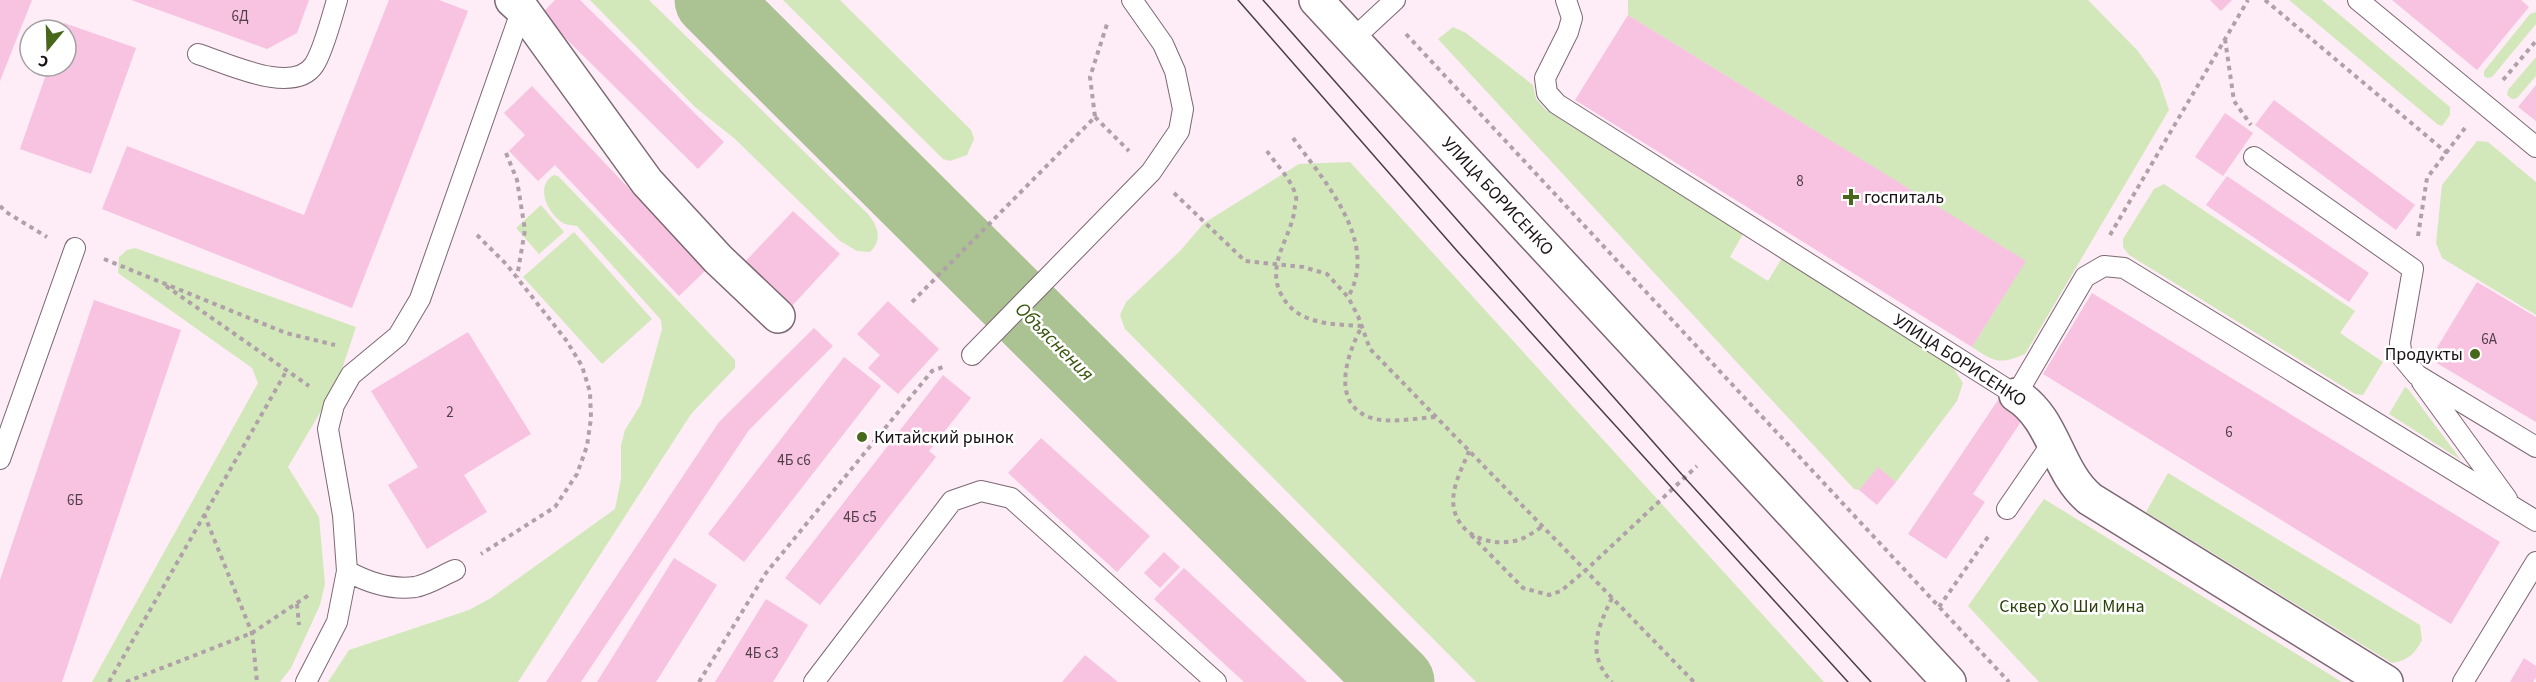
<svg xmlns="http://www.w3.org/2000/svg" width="2536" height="682" font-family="'Source Sans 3',sans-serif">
	<rect width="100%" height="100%" fill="#feecf6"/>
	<path fill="#d2e8bb" d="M590,0H649L868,214C878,226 883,240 870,252L857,251L840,241L735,139L695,107Z
		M783,0H840L971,130L974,139L967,155L950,161L943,159Z
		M1628,0H2088L2137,50L2159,80L2169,110L2025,354C1999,365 1995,362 1972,347L2025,261L1628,15Z
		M2289,0H2322L2450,107V115L2442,126L2437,124Z
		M2536,12V24L2492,77L2487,78L2484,76V71L2530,14Z
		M1453,27L1466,33L1533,85L1536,99L1546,110L1743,234L1730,257L1768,281L1782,258L1952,366L1963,383L1957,401L1896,482L1878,468L1859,490L1854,489L1438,39Z
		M2536,57V76L2517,98L2512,99L2507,95L2508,90Z
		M2477,141L2488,142L2536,182V315L2442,258L2436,243L2442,185Z
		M1350,162L1824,682H1476L1125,329L1120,315L1126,302L1181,250L1204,223L1299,164Z
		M554,175L558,176L735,360V368L691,414L518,682H328L349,650L469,610L491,598L615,509L621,479V445L625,430L641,404L662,329L661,320L577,226C573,225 566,225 563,223C548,214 534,186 554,175Z
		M2164,184L2355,311L2340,333L2383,362L2363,395L2355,394L2129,255L2123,247V239L2154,189Z
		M541,205L564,232L539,254L516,228Z
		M574,232L652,319L602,364L523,277Z
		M135,248L356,327L337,384L288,467L319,517L325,584L320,605L291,668L280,682H92L258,383L252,368L118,273L119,257L127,250Z
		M2405,387L2408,389L2461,460L2389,414Z
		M2168,473L2420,625L2422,640C2414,654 2409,660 2392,663L2146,512Z
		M2044,499L2342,682H2039L1968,606Z"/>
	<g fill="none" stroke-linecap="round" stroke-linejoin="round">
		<path stroke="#abc292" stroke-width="75" d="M712,0L1397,682"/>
	</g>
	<path fill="#f7c3e1" d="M0,0H32L0,81Z
		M131,0H309L297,33L267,49Z
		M389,0H439L468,11L352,308L102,209L127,146L304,215Z
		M555,0H580L724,142L698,169L541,14Z
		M2210,0H2232L2221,11Z
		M2392,0H2521L2529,7L2477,70Z
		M1628,15L2026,261L1972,347L1575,100Z
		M64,23L136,48L91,174L20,149L49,66H66V30H62Z
		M2536,85V121L2518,107Z
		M532,86L706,270L679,296L555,165L538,181L509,151L525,135L504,113Z
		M2274,100L2415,205L2396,230L2255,125Z
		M2225,113L2253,133L2223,176L2195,157Z
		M2227,176L2369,273L2349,302L2206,205Z
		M793,211L840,254L791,307L744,263Z
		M2477,282L2536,317V422L2430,359Z
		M2092,293L2500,542L2451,624L2043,374Z
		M94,300L181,330L62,682H0V580Z
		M888,301L939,349L898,394L868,368L880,355L857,334Z
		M814,328L833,346L749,430L581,682H546L719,422Z
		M468,332L531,434L464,475L487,512L427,549L388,485L418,467L371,391Z
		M844,357L881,386L744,562L708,534Z
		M943,375L971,398L929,451L936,457L820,605L785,578Z
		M1998,400L2024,417L1973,494L1985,502L1946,559L1908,534Z
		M1041,438L1150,536L1117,572L1008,473Z
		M1878,467L1896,482L1877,505L1859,490Z
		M1164,552L1180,567L1160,588L1144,573Z
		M674,558L717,585L656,682H597Z
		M1184,568L1307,682H1244L1154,599Z
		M766,599L808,625L773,682H715Z
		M1085,655L1118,682H1062Z
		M2524,658L2536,666V678L2533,682H2510Z"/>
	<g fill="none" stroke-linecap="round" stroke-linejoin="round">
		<defs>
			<path id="service" d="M1566,0L1572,18L1568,32L1545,78L1547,93L1557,104L2016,395L2085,277L2104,266L2124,268L2536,521
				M2358,0L2536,147
				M1353,39L1395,0
				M198,54C227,63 293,96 314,65C323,52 332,17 337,0
				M2254,157L2413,269L2400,343L2402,357L2417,375L2536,447
				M972,355L1151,172L1179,131L1183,109L1175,71L1163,44L1132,0
				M2422,382L2507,499
				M0,459L75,248
				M2007,509L2053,442
				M347,571C367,582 392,590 415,587C428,585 443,575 455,570
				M306,682L337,622L347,571L343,515L328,429L334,405L351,375L398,336L420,299L522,9
				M814,682L952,501L981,491L1011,498L1216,682
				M2463,682L2536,562"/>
			<path id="minor" d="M512,0L522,9L647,182L718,259L778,316
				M2016,395C2055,419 2056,471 2090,499L2386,682"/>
			<path id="primary" d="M1316,0L1949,682"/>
		</defs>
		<use href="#service" stroke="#7c6873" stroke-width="22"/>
		<use href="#minor" stroke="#7c6873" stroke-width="36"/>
		<use href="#primary" stroke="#7c6873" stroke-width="36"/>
		<path stroke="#b0a1a9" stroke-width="4" stroke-dasharray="4.5 4.5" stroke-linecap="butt" d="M2265,0L2447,153
			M1406,34L2009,682
			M2225,39L2234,101L2251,125
			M2503,80L2536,41
			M1095,117L1129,151
			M1293,138C1324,181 1380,242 1348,297
			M1267,151C1275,163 1290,178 1295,193C1297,196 1296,202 1295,206C1293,236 1265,263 1281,294C1297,325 1331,324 1362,326C1346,356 1329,407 1375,419C1394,423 1416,418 1436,417
			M506,153L517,180L525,230L517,277
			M1174,193L1245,261L1303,267L1327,274L1348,297L1358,316L1370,349L1694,682
			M0,206L6,212L47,237
			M477,235L507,265L566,340L582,366L590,392L591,418L587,446L577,474L555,507L481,554
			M2110,235L2248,0
			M2418,236L2427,178L2465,128
			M104,259L286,333L335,345
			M166,286L309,386
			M912,302L1095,117L1090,77L1108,21
			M1469,451C1462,469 1450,489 1454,509C1460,536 1489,546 1514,541C1525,539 1534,532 1543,526
			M204,514L252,633L257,682
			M1471,535L1523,588L1549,595L1561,591L1586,570L1697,466
			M1612,598C1597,629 1586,654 1612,682
			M297,604L299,625
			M1939,607L1990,534
			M109,682L287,370
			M126,682L252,633L309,595
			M699,682L766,573L932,371L943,367"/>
		<use href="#service" stroke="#fff" stroke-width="20"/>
		<use href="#minor" stroke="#fff" stroke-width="33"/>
		<use href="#primary" stroke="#fff" stroke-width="33"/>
		<path stroke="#483e43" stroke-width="1.5" d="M1238,0L1458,252L1848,682
			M1263,0L1685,478L1871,682"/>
	</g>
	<g fill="#49671b" stroke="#fff" stroke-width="2">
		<path d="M1848 188h6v6h6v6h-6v6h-6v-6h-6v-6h6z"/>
		<circle cx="2475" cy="354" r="6"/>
		<circle cx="862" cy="437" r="6"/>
	</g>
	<g text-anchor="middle" stroke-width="5" stroke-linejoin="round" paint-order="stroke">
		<g font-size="15" fill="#513e49">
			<text x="240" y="21">6Д</text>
			<text x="1800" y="186">8</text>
			<text x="2489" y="344">6А</text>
			<text x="450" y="417">2</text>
			<text x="2229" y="437">6</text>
			<text x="794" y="465">4Б с6</text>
			<text x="75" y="505">6Б</text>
			<text x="860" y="522">4Б с5</text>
			<text x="762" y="658">4Б с3</text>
		</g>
		<g font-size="18" fill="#1a1216" stroke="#fff">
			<text transform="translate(1498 196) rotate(47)" y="6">УЛИЦА БОРИСЕНКО</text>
			<text transform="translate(1960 360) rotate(33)" y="6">УЛИЦА БОРИСЕНКО</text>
		</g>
		<g font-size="18" fill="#1a1216" stroke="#fff" text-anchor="start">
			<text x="1864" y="203">госпиталь</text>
			<text x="2463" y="360" text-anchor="end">Продукты</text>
			<text x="874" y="443">Китайский рынок</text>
		</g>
		<g font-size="18" fill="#2b400b" stroke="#fff">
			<text x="2072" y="612">Сквер Хо Ши Мина</text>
		</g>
		<g font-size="20" font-style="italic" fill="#3a550e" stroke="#fff">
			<text transform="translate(1055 341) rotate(45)" y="7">Объяснения</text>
		</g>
	</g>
	<g transform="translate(48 48) rotate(199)"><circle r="28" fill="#ffffff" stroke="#a3a0a2" stroke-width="1.5"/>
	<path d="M0-4.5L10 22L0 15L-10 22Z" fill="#49671b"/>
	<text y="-9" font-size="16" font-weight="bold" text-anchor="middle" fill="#1a1216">С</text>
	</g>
</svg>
